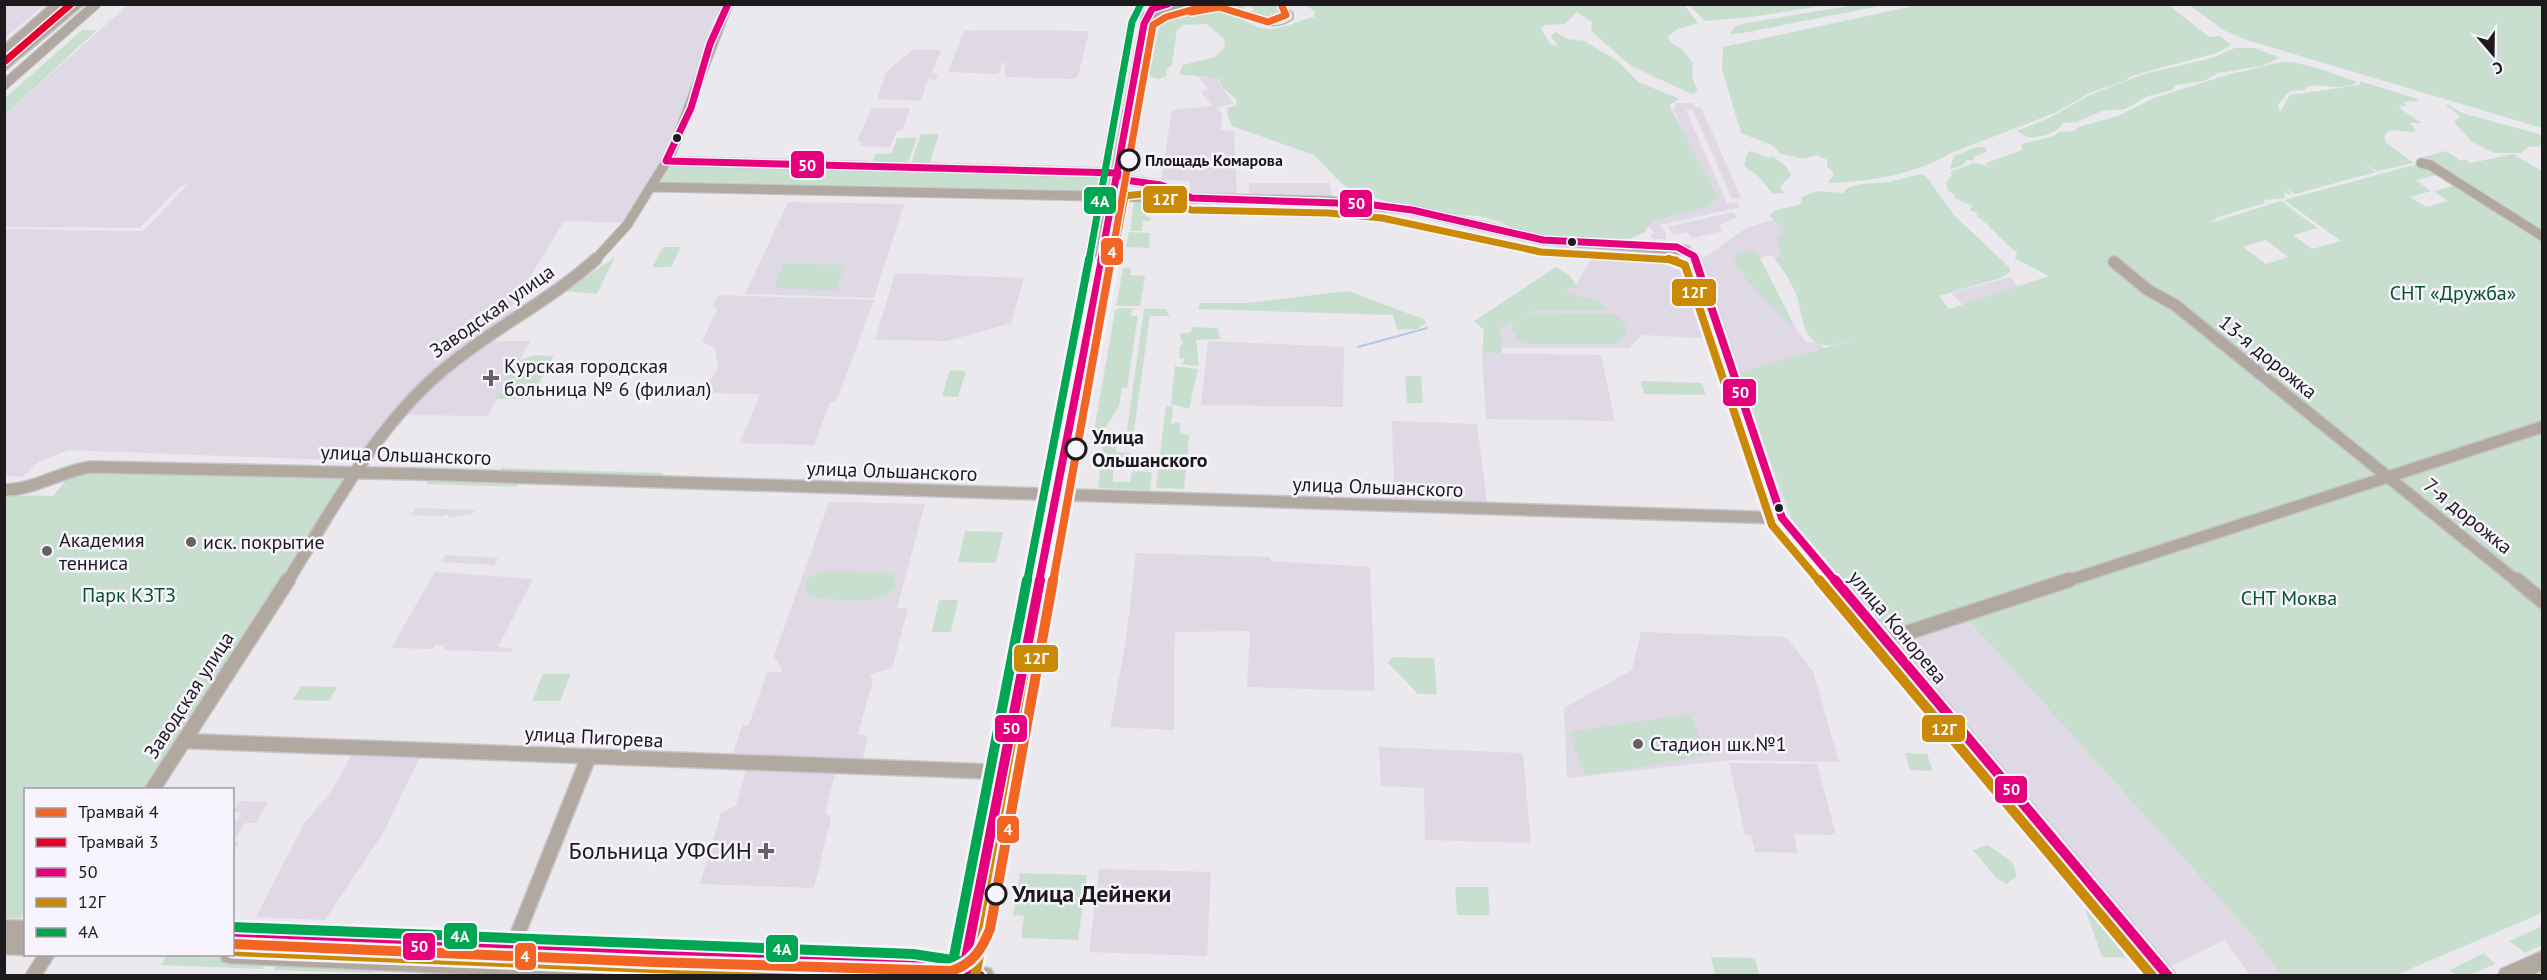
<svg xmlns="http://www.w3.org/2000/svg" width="2547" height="980" font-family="'PT Sans',sans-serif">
	<rect width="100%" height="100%" fill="#ebe8ee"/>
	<path fill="#dfd9e5" d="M5,4H44V5L5,38Z
		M128,5H724L714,20L671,147L625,223L564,221L512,307L514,313L447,359L389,416L357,461L69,450L40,461L22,477L5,476V229L143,231L188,184L180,187L140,228L5,227L4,116Z
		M964,31L1002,30L1089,31L1078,77L1073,79L1008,77L1005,76V63L998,64L1002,65L998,74L948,72Z
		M914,49L941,50L932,72L938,75L936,80L928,79L921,101L877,99L887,71Z
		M1199,77L1219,79L1218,83L1234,103L1216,108L1222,113L1221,130L1234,131L1237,195L1190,194V181L1161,180L1172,110L1212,106L1201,92L1208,89Z
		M1674,103H1693L1695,107H1701L1741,198L1732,199L1693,110H1686L1727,203L1736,202L1741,207L1660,225L1666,233V239H1653L1650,235L1655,234L1643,220L1718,201L1694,158L1673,108L1676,107Z
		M872,108H910L903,130L897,131L890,147L859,146L861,141H857Z
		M1251,183H1329L1333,200L1249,198V184Z
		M788,202L904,204L874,298L745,294Z
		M1733,212L1737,217L1719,225L1722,231L1693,238L1687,232L1674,235L1668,227Z
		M1793,214L1784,268L1771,255L1746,261L1807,343L1819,342L1825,350L1738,373L1701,260L1746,228Z
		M1596,251L1679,253L1684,257L1713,335L1711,338H1698L1642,335L1629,348H1483L1492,331L1577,283Z
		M895,273L1024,278L1011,323L947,341L875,340Z
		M2010,277L2022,291L1989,331L1951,293Z
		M718,295L874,300L836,402H830L814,445L740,443L760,394L709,393L710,380L718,368L715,348L702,342L717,309L713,305Z
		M487,341H531L487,416L406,415L451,368Z
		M1208,341L1344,347L1343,407L1201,405Z
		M1482,353L1601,355L1615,421L1486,419Z
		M1392,421L1477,424L1487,502L1394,498Z
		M829,502L925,504L897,608L908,609L892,668L870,675L873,680L858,734L868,736L860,771L836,770L825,812L831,818L814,888L700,884L721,813L736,805L747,767L729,766L742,725H749L767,672H783L774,656Z
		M415,508L475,510L472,514L448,518L449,514L442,516L411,515Z
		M1136,553L1270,557L1271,561L1370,567L1375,691L1247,687L1250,631L1175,632L1174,730L1110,727L1126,640Z
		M445,555L498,558L494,565L441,562Z
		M435,572L533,579L498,647L513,648L511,652L443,650L445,645H435L433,649L391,648Z
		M1970,622L2248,930L2281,975H2250L2225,940L2172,966L2161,960L1891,642Z
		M1641,632L1786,637L1813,671L1839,762L1730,760L1567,778L1564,708L1632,670Z
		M1379,747L1523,753L1531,843L1425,840L1424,788L1381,786Z
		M351,756L420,757L383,833L325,920L256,917L304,823L330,793Z
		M1729,763L1817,764L1836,835L1794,834L1798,853L1755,852L1751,835H1745Z
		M239,801L268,802L256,823H245L234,841L239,842L233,853V820H237L241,813L233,812Z
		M1099,869L1211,872L1207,956L1089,952Z"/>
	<path fill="#c8dfd0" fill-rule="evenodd" d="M1218,4L1247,5L1249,6L1243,8L1248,12L1255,10L1249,5H1278L1285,14C1260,36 1238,6 1212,6Z
		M1306,5H1687L1685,6L1698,23L1675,30L1668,37L1671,43L1682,49L1693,63L1692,78L1698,91L1692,94L1631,66L1591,31L1592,22L1577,12L1565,24L1545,25L1541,29L1550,44L1558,46L1551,37L1555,32L1568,39L1584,41L1618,61L1638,82L1680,99L1669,105L1719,199L1703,208L1652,221L1645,232L1632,238L1610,241L1551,238L1513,229L1500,222L1479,216L1446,214L1392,203L1356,192L1342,184L1314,155L1232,126L1227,113L1228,108L1236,105L1237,100L1219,84L1220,79L1179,74L1183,65L1215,57L1225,47L1224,39L1207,24L1183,25L1177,30L1172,65L1166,70L1167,76L1158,79L1149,76L1159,28C1167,18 1209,6 1221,10C1237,15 1251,28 1269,29C1285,29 1299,20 1314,17L1315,12Z
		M1689,5L1690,4L1828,5L1751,17L1705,21Z
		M1854,5H1885L1743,33L1729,34L1736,26L1747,23Z
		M1918,5H2169L2209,37L2220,36L2231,45L2217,53L2131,76L2125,81L2089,93L2057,112L1951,153C1917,174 1868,182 1828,183L1834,173L1827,166V160L1817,155L1803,159L1779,153L1774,146L1741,133L1722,69L1723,47Z
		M2189,5H2542V128L2247,40L2225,31Z
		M82,30H97L5,115V98Z
		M2235,48H2255L2280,58L2261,66L2218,73L2204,81L2176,85L2172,90L2148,96L2125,109L2102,111L2077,122L2063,123C2058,134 2039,138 2027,137L2017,131L2049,118L2090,95L2144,74L2212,58Z
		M2281,62C2305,61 2332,74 2355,81L2356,83C2339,92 2323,82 2306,87V90C2287,91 2290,89 2278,105L2280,112L2290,95L2360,85V81L2415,98L2420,101L2403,102L2407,105L2398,107L2421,123H2410L2415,129L2413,132L2390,130L2385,134V142L2414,163L2378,171L2363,164L2376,172L2295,194L2286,187L2292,195L2284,193L2285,198L2264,200L2265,203L2218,217L2210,223L2281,201L2318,228L2293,235L2312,249L2341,241L2284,200L2422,163L2441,174L2416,180L2431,191L2410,197L2426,207L2448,201L2434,191L2461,184L2420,158L2446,151L2461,161L2465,159L2471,163L2513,154L2542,171V913L2396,975H2281L2248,930L1970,622L1891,642L1793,523L1738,373L1852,340C1844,341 1833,347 1824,345C1800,341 1803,311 1796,294C1791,282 1784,271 1776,261L1781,253L1776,241L1784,228L1769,216C1778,205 1791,210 1802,203L1801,198L1816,191L1843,193L1849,187L1863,184L1889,182L1920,174L1926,176L1954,215L2010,268V272L2000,278L1939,296L1949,309L2049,276L2015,259L2017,252C2001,242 1992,226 1976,216L1978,213L1969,210L1973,206L1954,198L1956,196L1948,190L1946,183L1952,175L1950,172L1974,163L1988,166L1986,163L2023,150L2021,145L2025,143L2054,136L2059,132L2075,131L2078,127L2118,116L2154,98L2227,75ZM2266,240L2288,257L2266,264L2243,247Z
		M2447,104L2462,113L2542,135V146L2528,147L2521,153H2494L2472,142L2454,122L2460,116L2447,106Z
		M921,134H939L929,165L911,164Z
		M897,138H917L908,163H872L875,154L892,153Z
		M1976,147H1985L1987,151L1974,157L1973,161L1966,160L1963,165L1950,169L1954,156Z
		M1752,151L1768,158L1772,156L1786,166L1791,175L1780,187L1784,193L1773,194L1758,176L1744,166L1748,152Z
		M670,165L1102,174L1097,196L663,185L659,182L666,169Z
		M1134,202H1146V216L1151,218V221H1143L1142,231H1130Z
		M1129,232L1150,233L1149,248L1126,247Z
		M663,247H681L671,267H652Z
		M1756,250L1791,319L1793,325L1791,326C1771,305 1747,285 1733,259L1736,258L1737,252Z
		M615,257L597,294L566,291Z
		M783,263L844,265L837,290L774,288Z
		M1556,267L1570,276L1578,288H1567L1568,294L1601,301L1607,310H1538L1523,316L1539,313L1614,314C1623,320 1629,325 1627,336L1614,344H1530L1518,339L1512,330L1513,322L1518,318L1500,328L1502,353H1482L1484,330L1474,321Z
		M1126,268L1131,269L1130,275L1145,276L1140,306H1116L1123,269Z
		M1348,291L1423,319L1426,323L1417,329L1397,330L1393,315L1198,309L1200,303H1248Z
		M1119,308L1138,309L1132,310L1131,316H1138L1127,388H1122L1119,406L1097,442L1093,437L1115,311Z
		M1144,309H1165L1170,316H1150L1133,437H1126Z
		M1192,327L1218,328L1220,339L1196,340L1199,366L1182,364L1185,358H1179L1180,345H1183L1180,334L1191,332Z
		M535,355L554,356L530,399H495L515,362Z
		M1175,366L1198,369L1189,409L1171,404Z
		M950,370L966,371L958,397L942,396Z
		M1405,376H1421L1423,403H1407Z
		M1641,381L1702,383L1706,395L1644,394Z
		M1166,405L1173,407L1171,424L1180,422V432L1189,436L1184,489L1156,488Z
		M1103,445H1117L1116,452L1130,453V457H1117L1113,462V482H1130L1132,471L1152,472L1150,490L1098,488Z
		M502,468L663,473L660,479L498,475Z
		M85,470L353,476L151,789L26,790L25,911L21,918H5V498L8,495L53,496L72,473Z
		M429,479L520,482L517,487L426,484Z
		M965,531L1003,532L996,563L958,562Z
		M827,571L883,572L893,575L896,584C890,608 837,599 817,598L808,594C800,580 814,572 827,571Z
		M939,600H958L951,632H932Z
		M1392,657L1434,658L1437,694H1418L1388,663Z
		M543,674H571L560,701H532Z
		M301,686L337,687L329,701L293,700Z
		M1689,714L1708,755L1585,776L1569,732Z
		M1905,753L1927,754L1933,771L1910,770Z
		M1988,845L2012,862L2017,876L2007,884L1996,878L1973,850Z
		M2070,867L2141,956V958L2102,957Z
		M1020,873L1087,875L1078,940L1021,938L1024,916L1013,915Z
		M1455,887H1488L1490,915H1457Z
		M233,925L321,929L316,940L233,936Z
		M2542,926V945L2525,953L2509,941Z
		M328,929L505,936L499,946L322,940Z
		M523,937L873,950L870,959L522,943Z
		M2484,953L2495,964L2470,975H2456L2450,970Z
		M167,955L267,959L262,969L161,965Z
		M1711,957L1755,958L1759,975H1715Z
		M278,960L378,963L373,973L273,970Z"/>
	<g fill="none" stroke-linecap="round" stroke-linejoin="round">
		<path stroke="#b4c8e6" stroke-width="2" d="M1358,347L1427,328"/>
		<defs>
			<path id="minor-far2" d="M1147,16L1192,4
				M4,85L96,4
				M666,161L1118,173L1125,180L1161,185L1184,195
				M2421,163L2430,165L2542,236
				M652,187L1329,201L1412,210L1543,240L1686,250L1696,260
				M595,260L627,225L671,154L728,4"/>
			<path id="minor-far1" d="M1695,259L1782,518L1836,582
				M2114,262L2148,290L2175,305L2518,582
				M4,490C34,490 61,471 91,467L417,474L1782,518
				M287,582C334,507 378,422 448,366C495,327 551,300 596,259
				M2064,582L2542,427"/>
			<path id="minor" d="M1835,580L2168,976
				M2517,580L2542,601
				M1885,640L2069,580
				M184,741L1003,772
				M152,790L288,580
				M512,948L589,756
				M33,976L47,954"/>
			<path id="major" d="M51,4H63L4,54V45Z
				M72,4H84L4,71V62Z
				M1147,13L1152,16L1026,704L975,965L991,969L994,976H913L750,969L754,976H511L229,963L222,961L220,954H232V930L913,957L956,962L1008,704L1142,16Z
				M4,920L26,921V954H28L26,955L4,954Z
				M2542,951V970L2530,976H2498L2501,969Z"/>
		</defs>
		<use href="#minor-far2" stroke="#c6c4c8" stroke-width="11"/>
		<use href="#minor-far1" stroke="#c6c4c8" stroke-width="14"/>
		<use href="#minor" stroke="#c6c4c8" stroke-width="17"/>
		<use href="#major" stroke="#c6c4c8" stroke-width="3"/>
		<use href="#minor-far2" stroke="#b1a99f" stroke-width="9"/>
		<use href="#minor-far1" stroke="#b1a99f" stroke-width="11"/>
		<use href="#minor" stroke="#b1a99f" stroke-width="14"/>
		<use href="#major" fill="#b1a89f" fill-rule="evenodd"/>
		<path stroke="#b4afad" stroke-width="1.5" d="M1247,19C1263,26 1278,30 1293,19V13L1281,4"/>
		<defs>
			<path id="bus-1-far2" d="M728,4L710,44L691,108L666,161L1118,173
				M1118,173L1125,180L1161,185L1192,198L1366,204L1412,210L1543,240L1677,247L1694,256L1695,260
				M1101,260L1144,24L1152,9L1168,4"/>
			<path id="bus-1-far1" d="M1695,259L1782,518L1836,582
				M1039,582L1102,259"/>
			<path id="bus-1" d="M1835,580L2168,976
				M232,939L913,966L980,976
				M963,974L1040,580"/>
			<path id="bus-2-far2" d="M1113,260L1125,196L1142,194L1159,197L1191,210L1328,213L1382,218L1541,252L1676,260"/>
			<path id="bus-2-far1" d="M1669,259L1685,265L1772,525L1820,582
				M1051,582L1113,259"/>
			<path id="bus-2" d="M1819,580L2152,976
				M232,951L850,976
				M975,976L1051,580"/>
			<path id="bus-3-far2" d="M1089,260L1132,22L1141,4"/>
			<path id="bus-3-far1" d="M1027,582L1089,259"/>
			<path id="bus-3" d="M232,927L913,954L965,962
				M951,972L1027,580"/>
		</defs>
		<use href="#bus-1-far2" stroke="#f8f4fd" stroke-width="10"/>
		<use href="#bus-1-far1" stroke="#f8f4fd" stroke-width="13"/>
		<use href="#bus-1" stroke="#f8f4fd" stroke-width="15"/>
		<use href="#bus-2-far2" stroke="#f8f4fd" stroke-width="10"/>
		<use href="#bus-2-far1" stroke="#f8f4fd" stroke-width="13"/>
		<use href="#bus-2" stroke="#f8f4fd" stroke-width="15"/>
		<use href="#bus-3-far2" stroke="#f8f4fd" stroke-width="10"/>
		<use href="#bus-3-far1" stroke="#f8f4fd" stroke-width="13"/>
		<use href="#bus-3" stroke="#f8f4fd" stroke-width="15"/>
		<use href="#bus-1-far2" stroke="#e5007d" stroke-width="7"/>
		<use href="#bus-1-far1" stroke="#e5007d" stroke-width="8"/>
		<use href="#bus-1" stroke="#e5007d" stroke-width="10"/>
		<use href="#bus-2-far2" stroke="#cb8a06" stroke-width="7"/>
		<use href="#bus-2-far1" stroke="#cb8a06" stroke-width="8"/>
		<use href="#bus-2" stroke="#cb8a06" stroke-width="10"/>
		<use href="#bus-3-far2" stroke="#00a651" stroke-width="7"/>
		<use href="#bus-3-far1" stroke="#00a651" stroke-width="8"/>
		<use href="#bus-3" stroke="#00a651" stroke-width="10"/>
		<defs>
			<path id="tram-1-far2" d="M1191,12L1219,7L1268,22L1286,15L1281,4
				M1111,260L1153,25L1166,17L1212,4"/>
			<path id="tram-1-far1" d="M1053,582L1111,259"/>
			<path id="tram-1" d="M232,944L652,962L951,971C973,964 982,949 990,929L1053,580"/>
			<path id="tram-2" d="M4,62L71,4"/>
		</defs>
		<use href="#tram-1-far2" stroke="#f8f4fd" stroke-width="10"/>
		<use href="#tram-1-far1" stroke="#f8f4fd" stroke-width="13"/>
		<use href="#tram-1" stroke="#f8f4fd" stroke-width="15"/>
		<use href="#tram-2" stroke="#f8f4fd" stroke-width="10"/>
		<use href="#tram-1-far2" stroke="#f26522" stroke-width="7"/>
		<use href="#tram-1-far1" stroke="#f26522" stroke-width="8"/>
		<use href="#tram-1" stroke="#f26522" stroke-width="10"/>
		<use href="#tram-2" stroke="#e4002b" stroke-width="7"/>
	</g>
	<g fill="#1c1a1d" stroke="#f8f4fd" stroke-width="2">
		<circle cx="677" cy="138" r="5"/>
		<circle cx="1572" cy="242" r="5"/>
		<circle cx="1779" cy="508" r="5"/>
	</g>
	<g fill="#f8f4fd" stroke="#1c1a1d" stroke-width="3">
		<circle cx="1129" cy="160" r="10"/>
		<circle cx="1076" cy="449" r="10"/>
		<circle cx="996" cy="894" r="10"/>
	</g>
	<g fill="#646266" stroke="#f8f4fd" stroke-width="2">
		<path d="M488 369h6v6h6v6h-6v6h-6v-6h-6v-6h6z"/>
		<circle cx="191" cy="542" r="6"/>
		<circle cx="47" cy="551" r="6"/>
		<circle cx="1638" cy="744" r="6"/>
		<path d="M763 842h6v6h6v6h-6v6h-6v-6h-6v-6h6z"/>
	</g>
	<g text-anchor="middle" stroke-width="5" stroke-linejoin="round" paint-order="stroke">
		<g font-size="16" font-weight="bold" fill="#1c1a1d" stroke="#f8f4fd" text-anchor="start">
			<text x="1145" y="166">Площадь Комарова</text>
		</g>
		<g font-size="20" fill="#02532a" stroke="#f8f4fd">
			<text x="2453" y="300">СНТ «Дружба»</text>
			<text x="129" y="602">Парк КЗТЗ</text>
			<text x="2289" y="605">СНТ Моква</text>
		</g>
		<g font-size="20" fill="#1c1a1d" stroke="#f8f4fd">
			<text transform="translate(492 311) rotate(-35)" y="7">Заводская улица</text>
			<text transform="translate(2268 357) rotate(39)" y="7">13-я дорожка</text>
			<text transform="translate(406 455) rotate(2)" y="7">улица Ольшанского</text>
			<text transform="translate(892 471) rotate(2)" y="7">улица Ольшанского</text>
			<text transform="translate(1378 487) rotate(2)" y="7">улица Ольшанского</text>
			<text transform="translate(2468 516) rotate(39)" y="7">7-я дорожка</text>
			<text transform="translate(1898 627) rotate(50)" y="7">улица Конорева</text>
			<text transform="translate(189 695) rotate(-57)" y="7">Заводская улица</text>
			<text transform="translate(594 737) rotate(3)" y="7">улица Пигорева</text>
		</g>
		<g font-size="20" fill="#1c1a1d" stroke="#f8f4fd" text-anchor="start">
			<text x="504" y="373">Курская городская<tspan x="504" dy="23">больница № 6 (филиал)</tspan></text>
			<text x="59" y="547">Академия<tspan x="59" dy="23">тенниса</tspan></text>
			<text x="203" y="549">иск. покрытие</text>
			<text x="1650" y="751">Стадион шк.№1</text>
		</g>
		<g font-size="20" font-weight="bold" fill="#1c1a1d" stroke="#f8f4fd" text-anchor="start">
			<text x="1092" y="444">Улица<tspan x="1092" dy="23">Ольшанского</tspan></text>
		</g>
		<g font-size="24" fill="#1c1a1d" stroke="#f8f4fd" text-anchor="end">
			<text x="752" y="859">Больница УФСИН</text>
		</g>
		<g font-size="24" font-weight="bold" fill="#1c1a1d" stroke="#f8f4fd" text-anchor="start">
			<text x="1012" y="902">Улица Дейнеки</text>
		</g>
	</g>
	<g stroke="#f8f4fd" stroke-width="2">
		<rect x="790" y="150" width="35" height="29" rx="6" fill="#e5007d"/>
		<rect x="1142" y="185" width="46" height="29" rx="6" fill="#cb8a06"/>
		<rect x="1083" y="186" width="34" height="29" rx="6" fill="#00a651"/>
		<rect x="1339" y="189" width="34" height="29" rx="6" fill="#e5007d"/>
		<rect x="1100" y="237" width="24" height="29" rx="6" fill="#f26522"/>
		<rect x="1671" y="278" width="46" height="29" rx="6" fill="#cb8a06"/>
		<rect x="1722" y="378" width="35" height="29" rx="6" fill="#e5007d"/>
		<rect x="1013" y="644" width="46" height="29" rx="6" fill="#cb8a06"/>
		<rect x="994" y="714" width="34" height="29" rx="6" fill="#e5007d"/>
		<rect x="1921" y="714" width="45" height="29" rx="6" fill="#cb8a06"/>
		<rect x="1994" y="775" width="34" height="29" rx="6" fill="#e5007d"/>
		<rect x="996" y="815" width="24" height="29" rx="6" fill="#f26522"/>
		<rect x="443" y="922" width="35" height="28" rx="6" fill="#00a651"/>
		<rect x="402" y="932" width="34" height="29" rx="6" fill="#e5007d"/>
		<rect x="765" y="934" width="34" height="29" rx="6" fill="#00a651"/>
		<rect x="514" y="942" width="23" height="29" rx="6" fill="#f26522"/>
	</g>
	<g font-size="16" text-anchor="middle" font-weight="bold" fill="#fff">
		<text x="807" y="171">50</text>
		<text x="1165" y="205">12Г</text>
		<text x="1100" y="207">4А</text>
		<text x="1356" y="209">50</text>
		<text x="1112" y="258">4</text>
		<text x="1694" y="298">12Г</text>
		<text x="1740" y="398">50</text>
		<text x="1036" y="664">12Г</text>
		<text x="1011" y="734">50</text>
		<text x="1944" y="735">12Г</text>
		<text x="2011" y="795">50</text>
		<text x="1008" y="835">4</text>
		<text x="460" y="942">4А</text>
		<text x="419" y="952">50</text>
		<text x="782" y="955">4А</text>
		<text x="525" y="962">4</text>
	</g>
	<rect width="2547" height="980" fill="none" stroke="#1c1a1d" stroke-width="12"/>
	<rect x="24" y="788" width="210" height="168" fill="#f8f4fd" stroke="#a09da3" stroke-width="1.5"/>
	<rect x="36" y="808" width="30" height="9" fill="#f26522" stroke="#a09da3" stroke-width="1.5"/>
	<text x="78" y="818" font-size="18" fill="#1c1a1d">Трамвай 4</text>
	<rect x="36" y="838" width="30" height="9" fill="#e4002b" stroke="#a09da3" stroke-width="1.5"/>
	<text x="78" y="848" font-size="18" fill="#1c1a1d">Трамвай 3</text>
	<rect x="36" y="868" width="30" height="9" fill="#e5007d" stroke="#a09da3" stroke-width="1.5"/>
	<text x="78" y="878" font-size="18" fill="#1c1a1d">50</text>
	<rect x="36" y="898" width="30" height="9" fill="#cb8a06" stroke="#a09da3" stroke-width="1.5"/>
	<text x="78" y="908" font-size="18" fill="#1c1a1d">12Г</text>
	<rect x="36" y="928" width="30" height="9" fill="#00a651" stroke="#a09da3" stroke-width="1.5"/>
	<text x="78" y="938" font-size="18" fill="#1c1a1d">4А</text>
	<g transform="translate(2493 54) rotate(160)" stroke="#f8f4fd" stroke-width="4.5" paint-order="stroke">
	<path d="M0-4.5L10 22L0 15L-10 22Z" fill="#1c1a1d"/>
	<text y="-9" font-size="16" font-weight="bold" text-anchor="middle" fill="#1c1a1d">С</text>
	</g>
</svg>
